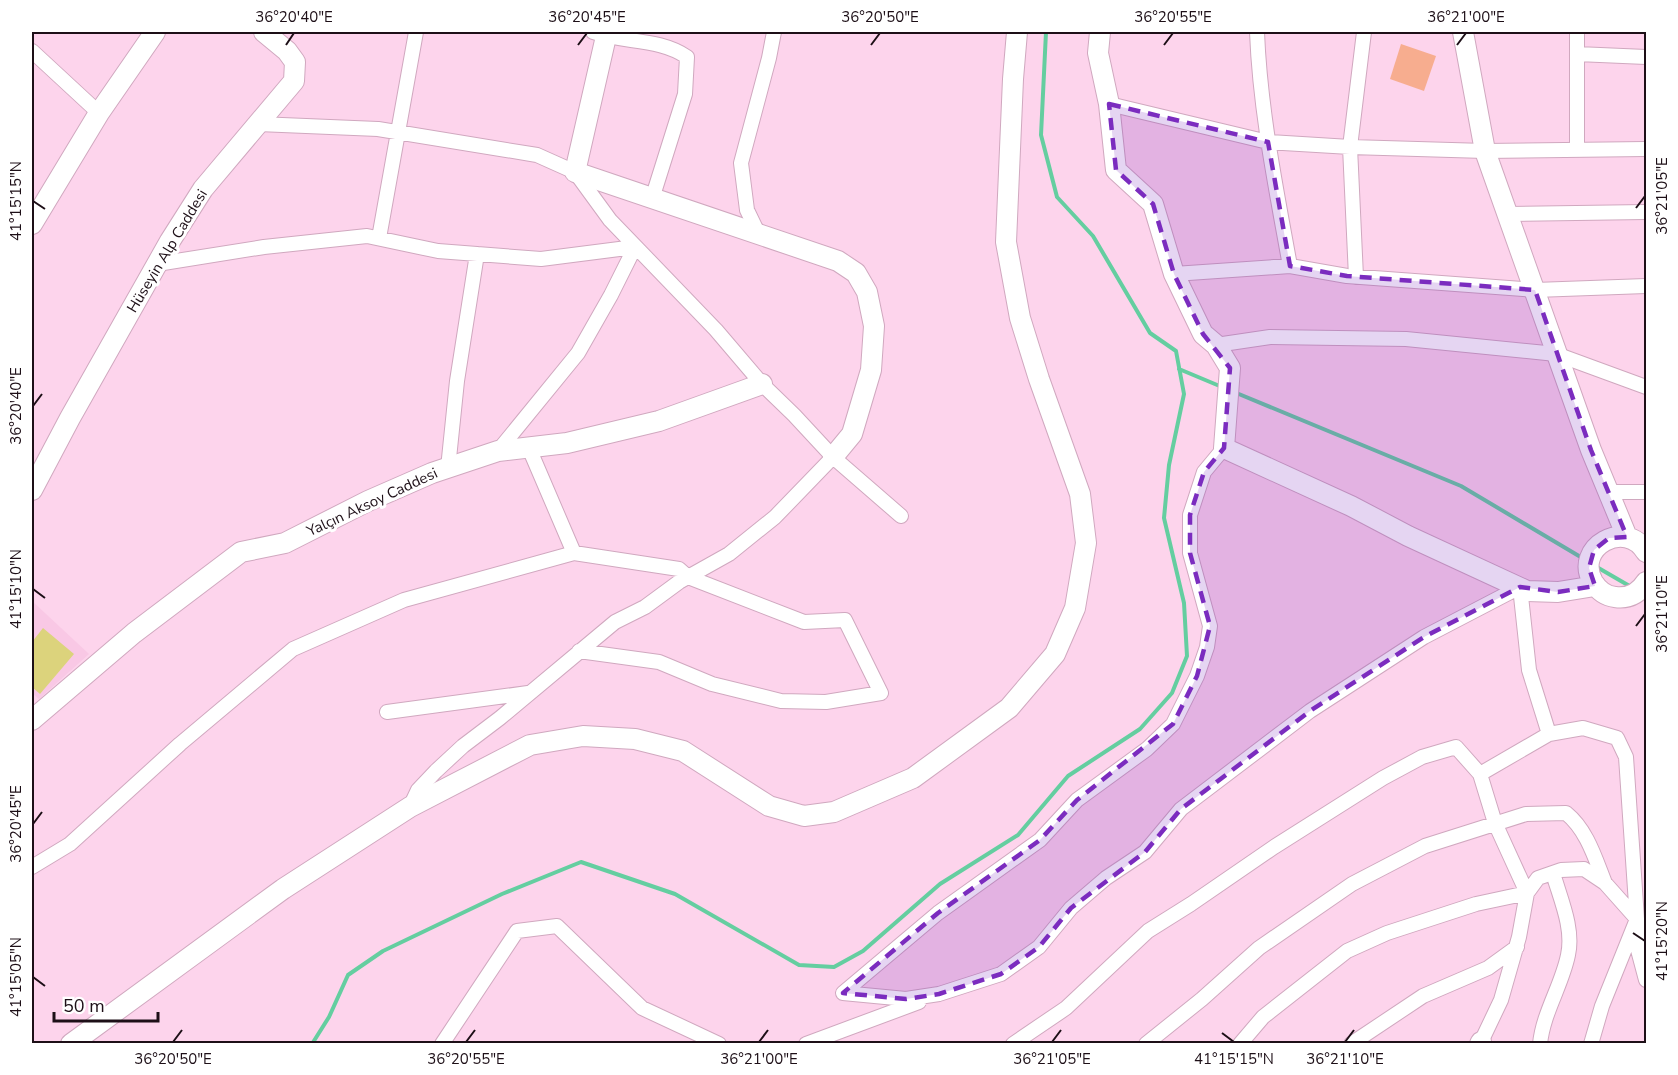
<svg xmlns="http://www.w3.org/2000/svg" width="1678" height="1075" font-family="'Nunito Sans',sans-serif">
	<rect width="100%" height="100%" fill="#fdd4ec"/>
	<path fill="#f9c8e5" d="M32,601L89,654L39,699L32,693Z"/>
	<path fill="#dcd37c" d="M43,628L74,654L40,694L32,687V642Z"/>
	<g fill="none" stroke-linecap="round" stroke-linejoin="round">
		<path stroke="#64cea0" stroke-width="4" d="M1179,369L1222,387
			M1234,392L1461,486L1584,559
			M1595,566L1633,588
			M312,1044L329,1017L348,975L383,951L502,894L581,862L675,894L799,965L834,967L863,951L940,884L1018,835L1068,776L1140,729L1172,693L1187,656L1184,603L1164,518L1169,465L1184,394L1176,351L1150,333L1093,236L1057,197L1041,135L1046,32"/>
	</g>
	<path fill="#f7ad8f" d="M1401,44L1436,56L1424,91L1390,79Z"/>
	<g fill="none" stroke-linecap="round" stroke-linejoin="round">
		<defs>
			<path id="street" d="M593,32C624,43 659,38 687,57L685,94L652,199
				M1257,32C1260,110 1276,188 1290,266
				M32,51L99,113
				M1577,54L1646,57
				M1109,104L1268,142L1350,147L1485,151L1646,149
				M258,124L378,129L537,155L575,172L610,220L716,330L762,384L794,415L833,457L901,516
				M1577,150V32
				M1507,214L1646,212
				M758,233L747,210L741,163L769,58L774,32
				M379,238L416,32
				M157,264L264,247L367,236L438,251L541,259L635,247
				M1174,274L1290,266L1347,276L1535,290L1646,286
				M1356,277L1350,147L1364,32
				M1216,345L1270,337L1406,339L1556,354L1646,387
				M529,448L574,553L679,569L688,577L804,622L845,620L881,693L826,702L781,701L712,684L659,662L579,651
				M1224,448L1204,472L1190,515V553L1210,626L1207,647L1197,676L1173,724L1147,749L1077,800L1040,840L938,913L843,993L906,999L939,994L1001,974L1039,947L1071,908L1106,878L1145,852L1181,809L1310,711L1424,637L1520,587L1529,670L1549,734
				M498,451L578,353L611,295L635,247
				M448,468L457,381L477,254
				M1608,492H1646
				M387,712L528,693
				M1480,774L1549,734L1583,728L1617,738L1626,757L1637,919L1602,1006L1591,1044
				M410,807L418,790L436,771L463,746L500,718L615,622L645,607L679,582L729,554L775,517L833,457
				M32,867L70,844L180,744L293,649L404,600L574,553
				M1481,1042L1501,1000L1519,937L1527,893L1538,878L1561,870L1584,869L1605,883L1637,919L1638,950L1646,980
				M442,1044L517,931L557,926L642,1008L719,1044
				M806,1044L919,1002
				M1013,1044L1066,1008L1148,931L1191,904L1274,847L1383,778L1422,757L1456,747L1480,774L1495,823L1527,893L1476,904L1387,933L1347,951L1263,1017L1240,1044
				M1146,1044L1202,999L1259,948L1352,884L1425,846L1526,814L1566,813C1587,830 1595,858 1605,883
				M1351,1044L1423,996L1488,968L1517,947
				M1540,1044C1543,1013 1562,985 1568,955C1574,928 1560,898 1553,873"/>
			<path id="secondary" d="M607,32L575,172L838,261L856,273L867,292L874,326L871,370L852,434L833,457
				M1100,32L1098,53L1109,104L1116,170L1153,204L1174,274L1203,334L1216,345L1230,368L1224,448L1351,506L1408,536L1527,591L1558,592L1595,586
				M1463,32L1485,151L1591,450L1627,537
				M32,224L99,113L155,32
				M32,490L70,418L170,241L203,189L294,81L295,62L287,51L264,32
				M1646,552C1626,518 1573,547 1593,582C1598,590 1606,596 1615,597C1629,599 1639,593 1646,582
				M32,720L134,633L241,552L285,543L368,501L432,473L498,451L567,443L659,421L762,384
				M71,1044L283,889L410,807L530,745L583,736L635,739L683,751L769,806L804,816L834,812L913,778L1009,708L1055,654L1075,608L1086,543L1080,494L1039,379L1020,318L1006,242L1013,79L1017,32
				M1480,1044L1481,1042"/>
		</defs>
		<use href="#street" stroke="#d0a8bf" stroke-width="16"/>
		<use href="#secondary" stroke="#d0a8bf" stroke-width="22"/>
		<use href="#street" stroke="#fff" stroke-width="14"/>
		<use href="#secondary" stroke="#fff" stroke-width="20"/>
	</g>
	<path fill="#7b2cbf" fill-opacity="0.2" stroke="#7b2cbf" stroke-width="4.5" stroke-dasharray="12 8" stroke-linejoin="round" d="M1109,104L1268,142L1290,266L1347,276L1535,290L1591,450L1627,537L1609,538L1594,550L1589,568L1595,586L1558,592L1520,587L1424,637L1310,711L1181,809L1145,852L1071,908L1039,947L1001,974L939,994L906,999L843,993L938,913L1040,840L1077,800L1173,724L1197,676L1210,626L1190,553V515L1204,472L1224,448L1230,368L1203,334L1174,274L1153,204L1116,170Z"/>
	<path fill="none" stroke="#1d0f17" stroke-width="2" d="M286,45L294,33M578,45L587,33M871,45L880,33M1164,45L1173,33M1457,45L1466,33M33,201L45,209M1636,208L1645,196M33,406L42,394M33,589L45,598M1636,626L1645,614M33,824L42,812M1633,933L1645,941M33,977L45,986M1222,1033L1234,1042M173,1042L182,1030M466,1042L475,1030M759,1042L768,1030M1052,1042L1061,1030M1345,1042L1354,1030"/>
	<g text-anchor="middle" stroke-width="6" stroke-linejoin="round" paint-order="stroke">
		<g font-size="15" fill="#1d0f17" stroke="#fff">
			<text transform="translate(167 251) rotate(-59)" y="5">Hüseyin Alp Caddesi</text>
			<text transform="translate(372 502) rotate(-25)" y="5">Yalçın Aksoy Caddesi</text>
		</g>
	</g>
	<rect width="1678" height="1075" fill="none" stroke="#ffffff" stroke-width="66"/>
	<path d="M54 1012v9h104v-9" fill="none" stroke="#1d0f17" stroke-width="3"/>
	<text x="63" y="1012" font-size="18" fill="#1d0f17" stroke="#ffffff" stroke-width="4.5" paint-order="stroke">50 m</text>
	<rect x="33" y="33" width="1612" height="1009" fill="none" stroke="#1d0f17" stroke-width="2"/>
	<g font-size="15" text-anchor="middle" fill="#1d0f17">
		<text x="294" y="22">36°20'40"E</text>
		<text x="587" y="22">36°20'45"E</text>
		<text x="880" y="22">36°20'50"E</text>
		<text x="1173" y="22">36°20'55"E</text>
		<text x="1466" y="22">36°21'00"E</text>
		<text transform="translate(1662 196) rotate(-90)" y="5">36°21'05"E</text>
		<text transform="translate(16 201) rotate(-90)" y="5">41°15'15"N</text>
		<text transform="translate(16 406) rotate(-90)" y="5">36°20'40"E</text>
		<text transform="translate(16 589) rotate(-90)" y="5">41°15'10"N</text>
		<text transform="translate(1662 614) rotate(-90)" y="5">36°21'10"E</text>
		<text transform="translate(16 824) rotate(-90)" y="5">36°20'45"E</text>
		<text transform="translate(1662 941) rotate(-90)" y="5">41°15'20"N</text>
		<text transform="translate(16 977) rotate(-90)" y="5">41°15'05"N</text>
		<text x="173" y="1064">36°20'50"E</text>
		<text x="466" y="1064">36°20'55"E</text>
		<text x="759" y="1064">36°21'00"E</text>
		<text x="1052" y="1064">36°21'05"E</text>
		<text x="1234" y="1064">41°15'15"N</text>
		<text x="1345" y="1064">36°21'10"E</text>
	</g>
</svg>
